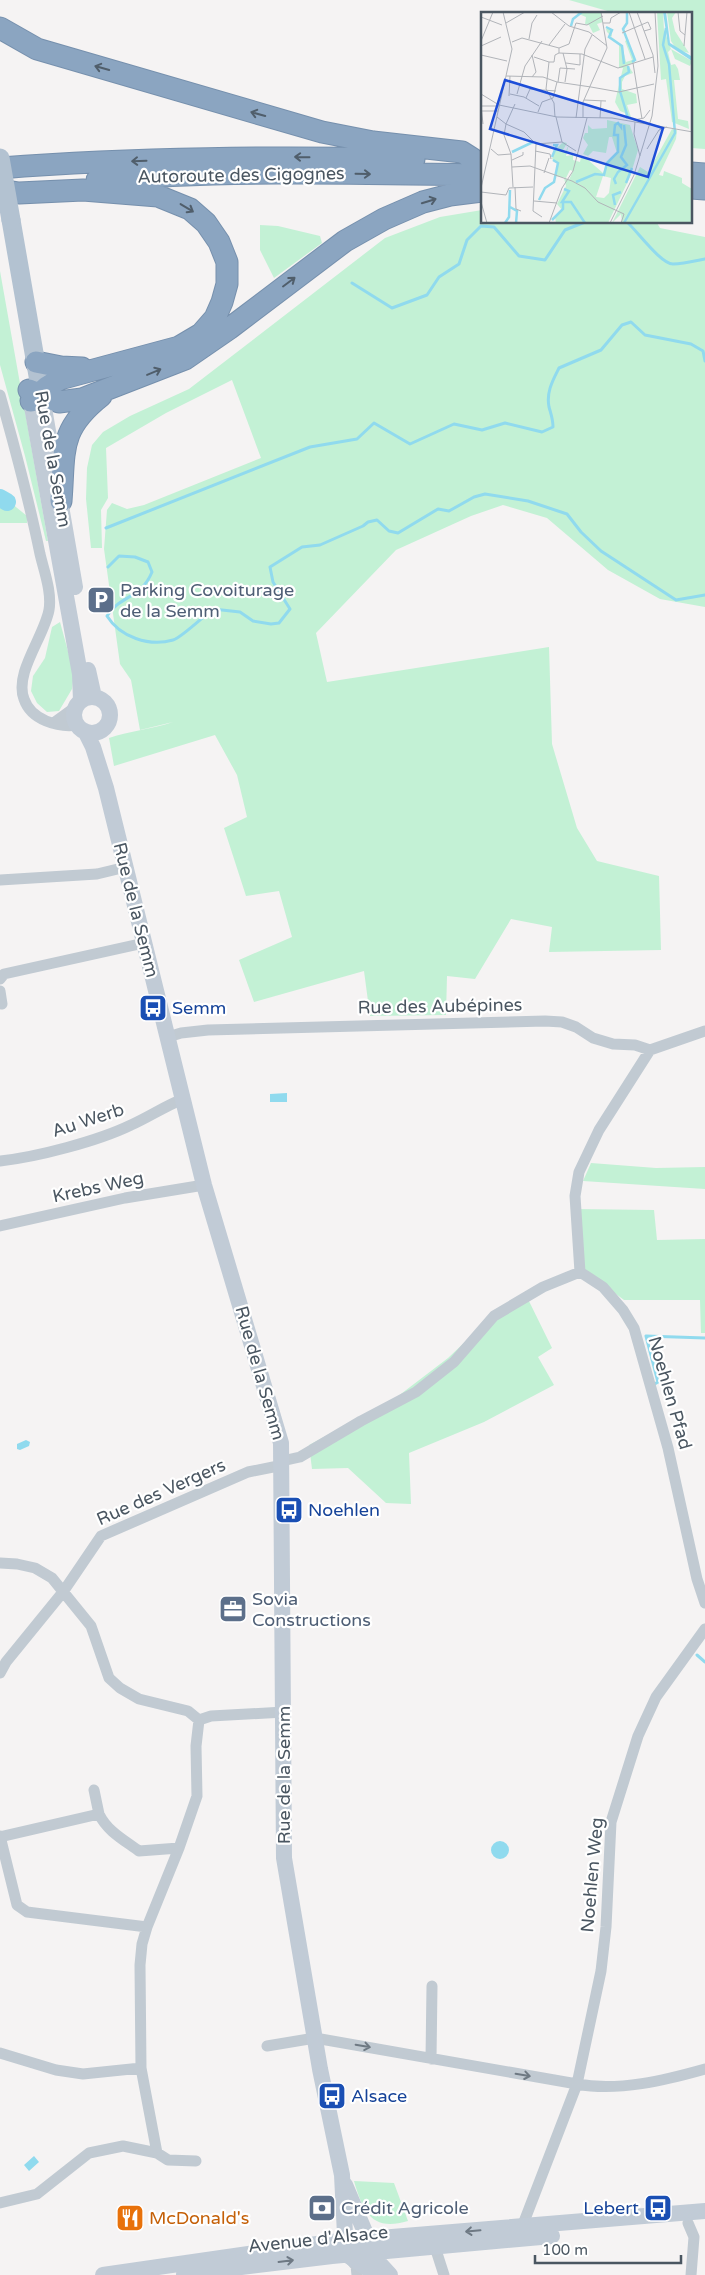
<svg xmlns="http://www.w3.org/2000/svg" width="705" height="2275" font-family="'Varela Round',sans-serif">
	<rect width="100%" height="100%" fill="#f5f3f3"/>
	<path fill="#c3f1d5" d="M569,0H705V149L691,148V14H618Z
		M482,210V222L657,223L660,228L705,237V607L660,599L608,570L547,518L503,505L471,516L396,550L316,633L327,682L549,647L552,744L577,828L597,861L659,876L661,950L549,952L552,927L511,919L475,979L447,976L446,1015L370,1016L364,971L254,1002L239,960L292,937L279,891L246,896L224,828L247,817L237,775L215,735L114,766L109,738C130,731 152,729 173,722L140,730L131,680L120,664L104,549L107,510L112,503L127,509L144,505L261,458L232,380L166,413L106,448L108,498L101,510L102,548H91L86,499L87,468L92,445L103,432L130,416L189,389L385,238L440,217Z
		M260,225L278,226L320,236L322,243L274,278L260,250Z
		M0,271L48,541H46L25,456L0,365Z
		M0,494L27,516V523H0Z
		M60,622L74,673L72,689L59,711L47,712L37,703L31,691L33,676L45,658L52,627Z
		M591,1163L656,1168L705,1167V1189L583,1181Z
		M574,1209L654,1210L657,1240L705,1239V1333H701L700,1300H624L581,1268Z
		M525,1293L552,1348L538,1357L554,1385L484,1422L409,1453L411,1504L386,1503L348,1468L312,1469L309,1445L393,1400L448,1358L505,1304Z
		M354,2181L394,2183L408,2221C372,2232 363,2212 354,2181Z"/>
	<path fill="#90daee" d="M287,1093V1102H270V1094Z
		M26,1440L30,1442L29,1446L20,1450L17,1449V1444Z
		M491 1850a9 9 0 1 1 18 0a9 9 0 1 1-18 0Z
		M34,2156L39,2162L29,2171L24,2165Z"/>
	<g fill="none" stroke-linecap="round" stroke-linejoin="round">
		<path stroke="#90daee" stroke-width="3" d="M627,222C638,232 661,264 673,264C684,264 695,261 705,259
			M352,283L392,308L427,295L439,277L459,264L467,240L481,226L494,227L519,256L545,260L565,230L585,222
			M106,528L310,447L357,439L374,423L410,444L454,424L482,430L505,423L542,432L553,427C553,419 551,414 549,407C546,392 553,380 559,368L601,350L622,325L631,322L645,335L691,344L703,351L705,361
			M108,567L119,556L135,557L148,562L152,572C141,599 120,595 107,616C120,637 149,647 173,640C181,638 205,615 213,609L240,612L253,621L271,624L279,623L290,609L273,582L270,567L302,547L320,545L363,526L368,522L377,520L389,531L398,533L438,509L449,511L474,497L485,494L528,501L567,514L581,532L601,551L676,600L705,595
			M653,1385L658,1382L646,1336L705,1338
			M697,1655L705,1662"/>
		<path stroke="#90daee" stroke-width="18" d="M0,498L7,502"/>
		<defs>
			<path id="highway" d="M0,28L37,49L322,132L373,142L462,152L473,159
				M0,168C138,157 276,157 414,159
				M691,173L705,174
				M97,180C226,170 354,173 482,175
				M691,188L705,189
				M0,190L19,193L83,190L158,196L190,209L206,223L219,242L227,262V284L222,302L215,318L201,334L179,347L60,379L47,387L31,401
				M36,362L61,367L82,368
				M29,390L59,402L82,399L185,359L230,328L345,241L384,219L423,202L450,195L482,191
				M61,501C65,451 58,430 101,396"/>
		</defs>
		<use href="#highway" stroke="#7690ad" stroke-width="23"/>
		<path stroke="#c1cad2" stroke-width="11" d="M0,395C15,448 29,500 40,554C44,571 52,592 49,610C44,637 14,673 24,699C31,720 58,728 78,725
			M55,722L77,706
			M0,880L97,874L126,867
			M0,979L4,974L144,943
			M0,991L2,1004
			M168,1037L181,1033L208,1030L545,1021L562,1022L576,1027L593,1038L613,1044L635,1045L650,1050L705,1031
			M0,1161C37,1157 98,1141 131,1125C149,1117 165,1106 183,1099
			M0,1226L125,1198L204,1185
			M580,1272L603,1287L623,1310L634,1328L668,1448L697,1579L705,1603
			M282,1461L300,1457L361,1421L416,1392L454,1362L494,1316L543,1287L580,1272L575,1196L579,1172L599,1130L650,1050
			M0,1563L17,1564L35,1568L52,1578L91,1626L109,1678L120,1688L139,1699L188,1711L199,1720L211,1716L284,1712
			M0,1673L6,1662L63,1592L101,1536L248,1472L283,1465
			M94,1790L99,1814
			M0,1836L17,1905L27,1912L147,1927
			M0,1837L99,1814C107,1831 124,1840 139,1851L179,1848
			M267,2046L315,2038L577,2084L601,1971L606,1927L611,1822L638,1736L656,1697L705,1629
			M0,2053L56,2070L83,2074L141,2068
			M431,2059L432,1986
			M157,2153L141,2068L140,1965L142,1944L147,1927L179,1848L197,1796L196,1746L199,1720
			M0,2203L37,2194L89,2153L123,2146L157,2153L168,2160L196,2161
			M688,2223L694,2237L691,2275
			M522,2227L577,2084C618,2092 666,2080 705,2069
			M435,2247L444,2275
			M350,2259L356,2266L357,2275"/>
		<path stroke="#c1cbd6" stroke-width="16" d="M29,390L80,674L81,701
			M43,402L75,587
			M88,670L94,697
			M74 715a18 18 0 1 1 36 0a18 18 0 1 1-36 0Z
			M85,731L93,747L106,788L204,1185L281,1443L284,1858L320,2069L342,2175L346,2254
			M345,2185L368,2239L369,2248
			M369,2252L390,2275
			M346,2254L367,2268L374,2275
			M184,2274L332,2256L552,2236
			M103,2275L331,2242L705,2211"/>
		<path stroke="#b3c2d1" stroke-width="19" d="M11,220L41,393"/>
		<use href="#highway" stroke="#8ba5c1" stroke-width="21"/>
		<path stroke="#b3c2d1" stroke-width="19" d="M0,158L11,220"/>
	</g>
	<defs><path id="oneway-shaft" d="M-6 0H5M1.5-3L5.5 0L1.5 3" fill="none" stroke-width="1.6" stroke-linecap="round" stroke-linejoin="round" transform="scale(1.25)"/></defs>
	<g stroke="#505e6b">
		<use href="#oneway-shaft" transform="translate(102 68) rotate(-164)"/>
		<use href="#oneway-shaft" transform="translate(258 114) rotate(-164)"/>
		<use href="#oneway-shaft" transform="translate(302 157) rotate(-179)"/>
		<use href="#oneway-shaft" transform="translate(139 161) rotate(178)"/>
		<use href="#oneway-shaft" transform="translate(363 174) rotate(1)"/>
		<use href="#oneway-shaft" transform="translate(429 201) rotate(-17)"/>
		<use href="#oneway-shaft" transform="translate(187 208) rotate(31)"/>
		<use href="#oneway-shaft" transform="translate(289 282) rotate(-37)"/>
		<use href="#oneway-shaft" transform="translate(154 372) rotate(-23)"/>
	</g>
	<g stroke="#6e7983">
		<use href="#oneway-shaft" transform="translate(363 2046) rotate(10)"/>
		<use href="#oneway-shaft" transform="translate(523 2075) rotate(9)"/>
	</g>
	<g stroke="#6e7984">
		<use href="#oneway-shaft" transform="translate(473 2231) rotate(175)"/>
		<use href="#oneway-shaft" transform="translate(286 2261) rotate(-7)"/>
	</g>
	<defs>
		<symbol id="parking-square" viewBox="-11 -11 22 22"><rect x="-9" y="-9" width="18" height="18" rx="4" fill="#5c6f8a" stroke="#fff"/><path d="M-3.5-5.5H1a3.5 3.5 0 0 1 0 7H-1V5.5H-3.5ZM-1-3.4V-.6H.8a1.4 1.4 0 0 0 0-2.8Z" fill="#fff"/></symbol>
		<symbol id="bus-square" viewBox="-11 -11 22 22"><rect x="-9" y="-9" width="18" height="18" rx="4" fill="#1a4fb4" stroke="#fff"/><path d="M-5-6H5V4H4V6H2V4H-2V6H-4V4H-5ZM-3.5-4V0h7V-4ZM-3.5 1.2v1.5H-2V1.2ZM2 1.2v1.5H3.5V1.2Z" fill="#fff"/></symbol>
		<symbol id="office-square" viewBox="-11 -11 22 22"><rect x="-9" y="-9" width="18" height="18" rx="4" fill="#5c6f8a" stroke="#fff"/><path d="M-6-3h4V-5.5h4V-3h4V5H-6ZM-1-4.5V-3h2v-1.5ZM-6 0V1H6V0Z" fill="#fff"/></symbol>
		<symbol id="bank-square" viewBox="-11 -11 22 22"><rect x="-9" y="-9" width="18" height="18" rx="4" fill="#5c6f8a" stroke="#fff"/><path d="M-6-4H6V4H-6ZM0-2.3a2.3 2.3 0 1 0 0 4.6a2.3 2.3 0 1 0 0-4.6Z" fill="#fff"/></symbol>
		<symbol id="restaurant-square" viewBox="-11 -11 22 22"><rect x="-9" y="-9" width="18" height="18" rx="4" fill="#e8710a" stroke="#fff"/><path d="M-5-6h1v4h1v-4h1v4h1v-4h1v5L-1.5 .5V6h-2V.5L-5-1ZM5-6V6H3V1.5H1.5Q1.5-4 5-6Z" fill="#fff"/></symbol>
	</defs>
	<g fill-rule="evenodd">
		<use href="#parking-square" x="85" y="584" width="32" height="32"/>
		<use href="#bus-square" x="137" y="992" width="32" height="32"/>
		<use href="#bus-square" x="273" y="1494" width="32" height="32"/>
		<use href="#office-square" x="217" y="1593" width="32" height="32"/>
		<use href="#bus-square" x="316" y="2080" width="32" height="32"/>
		<use href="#bank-square" x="306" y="2192" width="32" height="32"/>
		<use href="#bus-square" x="642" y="2192" width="32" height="32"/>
		<use href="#restaurant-square" x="114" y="2202" width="32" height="32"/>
	</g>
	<g text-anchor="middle" stroke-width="4.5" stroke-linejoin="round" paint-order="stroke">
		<g font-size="18" fill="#4a5661" stroke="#fff">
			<text transform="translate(241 175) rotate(-1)" y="6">Autoroute des Cigognes</text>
			<text transform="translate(53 459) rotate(80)" y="6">Rue de la Semm</text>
			<text transform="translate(136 910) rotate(76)" y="6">Rue de la Semm</text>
			<text transform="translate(440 1006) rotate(-1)" y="6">Rue des Aubépines</text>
			<text transform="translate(88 1120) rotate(-18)" y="6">Au Werb</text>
			<text transform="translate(98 1187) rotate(-12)" y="6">Krebs Weg</text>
			<text transform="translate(260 1373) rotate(74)" y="6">Rue de la Semm</text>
			<text transform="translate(670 1393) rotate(74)" y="6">Noehlen Pfad</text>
			<text transform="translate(161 1492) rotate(-24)" y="6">Rue des Vergers</text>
			<text transform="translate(284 1775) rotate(-90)" y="6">Rue de la Semm</text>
			<text transform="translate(592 1875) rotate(-85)" y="6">Noehlen Weg</text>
			<text transform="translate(318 2239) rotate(-6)" y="6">Avenue d'Alsace</text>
		</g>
		<g font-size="18" fill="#4e5e75" stroke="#fff" text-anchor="start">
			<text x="120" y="596">Parking Covoiturage<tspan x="120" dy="21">de la Semm</tspan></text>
			<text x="252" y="1605">Sovia<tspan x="252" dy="21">Constructions</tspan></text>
			<text x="341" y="2214">Crédit Agricole</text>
		</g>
		<g font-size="18" fill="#164399" stroke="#fff" text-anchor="start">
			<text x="172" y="1014">Semm</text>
			<text x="308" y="1516">Noehlen</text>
			<text x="351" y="2102">Alsace</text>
			<text x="639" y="2214" text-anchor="end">Lebert</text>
		</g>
		<g font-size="18" fill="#c56008" stroke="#fff" text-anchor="start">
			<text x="149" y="2224">McDonald's</text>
		</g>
	</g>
	<g transform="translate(481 12)">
		<rect width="211" height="211" fill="#f5f3f3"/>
		<path d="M93,0H120L122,10L116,12L119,18L112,21L108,13L104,12L105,5ZM176,0H182L183,18L190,37L211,49L209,54L194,47L190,37L187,40L190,53L194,52L197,57L199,68H193L197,107L207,109L208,117L191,110L185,67L180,68ZM186,0H195L191,6L194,19L208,41L196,38L190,29ZM130,16L131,25L141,34L145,50L151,48L144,29L147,27L154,50L147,53L152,61L144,64L141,70V77L155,82L156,91L146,93L150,105L145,107L144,101L139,99L134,90L142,56H138V32L126,20L125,17ZM126,108L149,113L157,138L149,165L127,211H68H75L74,205L81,198L76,192L85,174L83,166L88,168L92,159L89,158L85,166L74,164L77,151L71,147L75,137L82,130L86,131L81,140L84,141L88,132L85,144L92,143V148L99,150L100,145L106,147L122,161L126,150L136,141L131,125H128L125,141L112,139L107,144L102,142L107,133L102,126L104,121H107V113L111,117L126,116ZM122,164L130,166L128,181L123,186L115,185ZM191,117L196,118L195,127L178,163L182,164L183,159L201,166V171L211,177V211H141L140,202L131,211L159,155L167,160Z" fill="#c3f1d5" fill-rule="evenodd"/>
		<path d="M182,0H185L189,31L210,44L211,49L187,33Z" fill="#90daee"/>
		<path fill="none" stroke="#90daee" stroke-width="2.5" d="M146,0V11L142,17L154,48L151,50M90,14L92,7L101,0M125,15L131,18L128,25L141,34L143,52M147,54L148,60L139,66V79L147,106M31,140L52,130M71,145L76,133H72M95,170L114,162L123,163L126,151L137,140V123H133L134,113L137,111L140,115V112M145,171L151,156M135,172L133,167L137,160L146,153L140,145L145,133L143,113M83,177L88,179L81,190H90L104,211M58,188L64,176L73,170L77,151L72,148M134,193L132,183L140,180M29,195L36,199L35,211M71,208L82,197V191M24,211L28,205L29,178M143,211L194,121L188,52L182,33L185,16"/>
		<path fill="none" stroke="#b1b4b9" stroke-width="1" d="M70,0L88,14L108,20L126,34M148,0L164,47M156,0L172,43L174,61M197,0L199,19L204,23M0,5L21,13M25,11L44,0M122,11H129L130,6L140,0M141,21L167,10L170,17L163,19M48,27L51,11L56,3M0,29L12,0M31,30L41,26L78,36L88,32L95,11L106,13L122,4M68,33L84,12M0,34L20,25M203,34L206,0M78,36V41L101,42L137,56L172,45M82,41L86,57L84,70M0,43L26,49M51,43L55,60L51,65M53,45L68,50M85,51L99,53V42M152,51L161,107M25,64L62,65L76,70M77,70L79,56L94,57M110,75L138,80L173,72M0,82L18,93M29,82L43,85L58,94M36,82L44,54L61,29M28,84L29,64M45,86L49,77L75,79M103,88L125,89M34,92L25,112L43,120L55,132L52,199L61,205M18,93L76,105L131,106L212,120M0,94H18M0,94L2,112M1,99H17M57,100L61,90L72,86L76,70L110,75M16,105L25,112L23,123L30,142L32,175M74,105L73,91L65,77L68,50H73L74,43L78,41M75,105L81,130L95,139M95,106L104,37L111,23M102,106V90L126,36L120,0M119,106L120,89M153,108L163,106L169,98M154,110L153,122L159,144M55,132L81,130M10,137L17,143L30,142M166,137L178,118L186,115M54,139L69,142L70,147M31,148L42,143V140M31,155L49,154L91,169L104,176L117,190L143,202L140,211M63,161L68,146M34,175L35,197L40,199M0,176L31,37L22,0M0,180L25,183L28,176L52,175M53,189L76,191M0,190L6,211M68,211L81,176L92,159L106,106M129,211L153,163L171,104L177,54L174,0"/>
		<path fill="#1d4ed8" fill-opacity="0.15" stroke="#1d4ed8" stroke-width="2.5" d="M24,68L182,116L167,165L9,117Z"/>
		<rect width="211" height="211" fill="none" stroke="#4a5661" stroke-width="2.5"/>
	</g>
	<path d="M535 2255v8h146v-8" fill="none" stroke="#4a5661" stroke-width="2.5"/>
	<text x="542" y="2255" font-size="15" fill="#4a5661" stroke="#ffffff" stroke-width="4" paint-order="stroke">100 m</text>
</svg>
